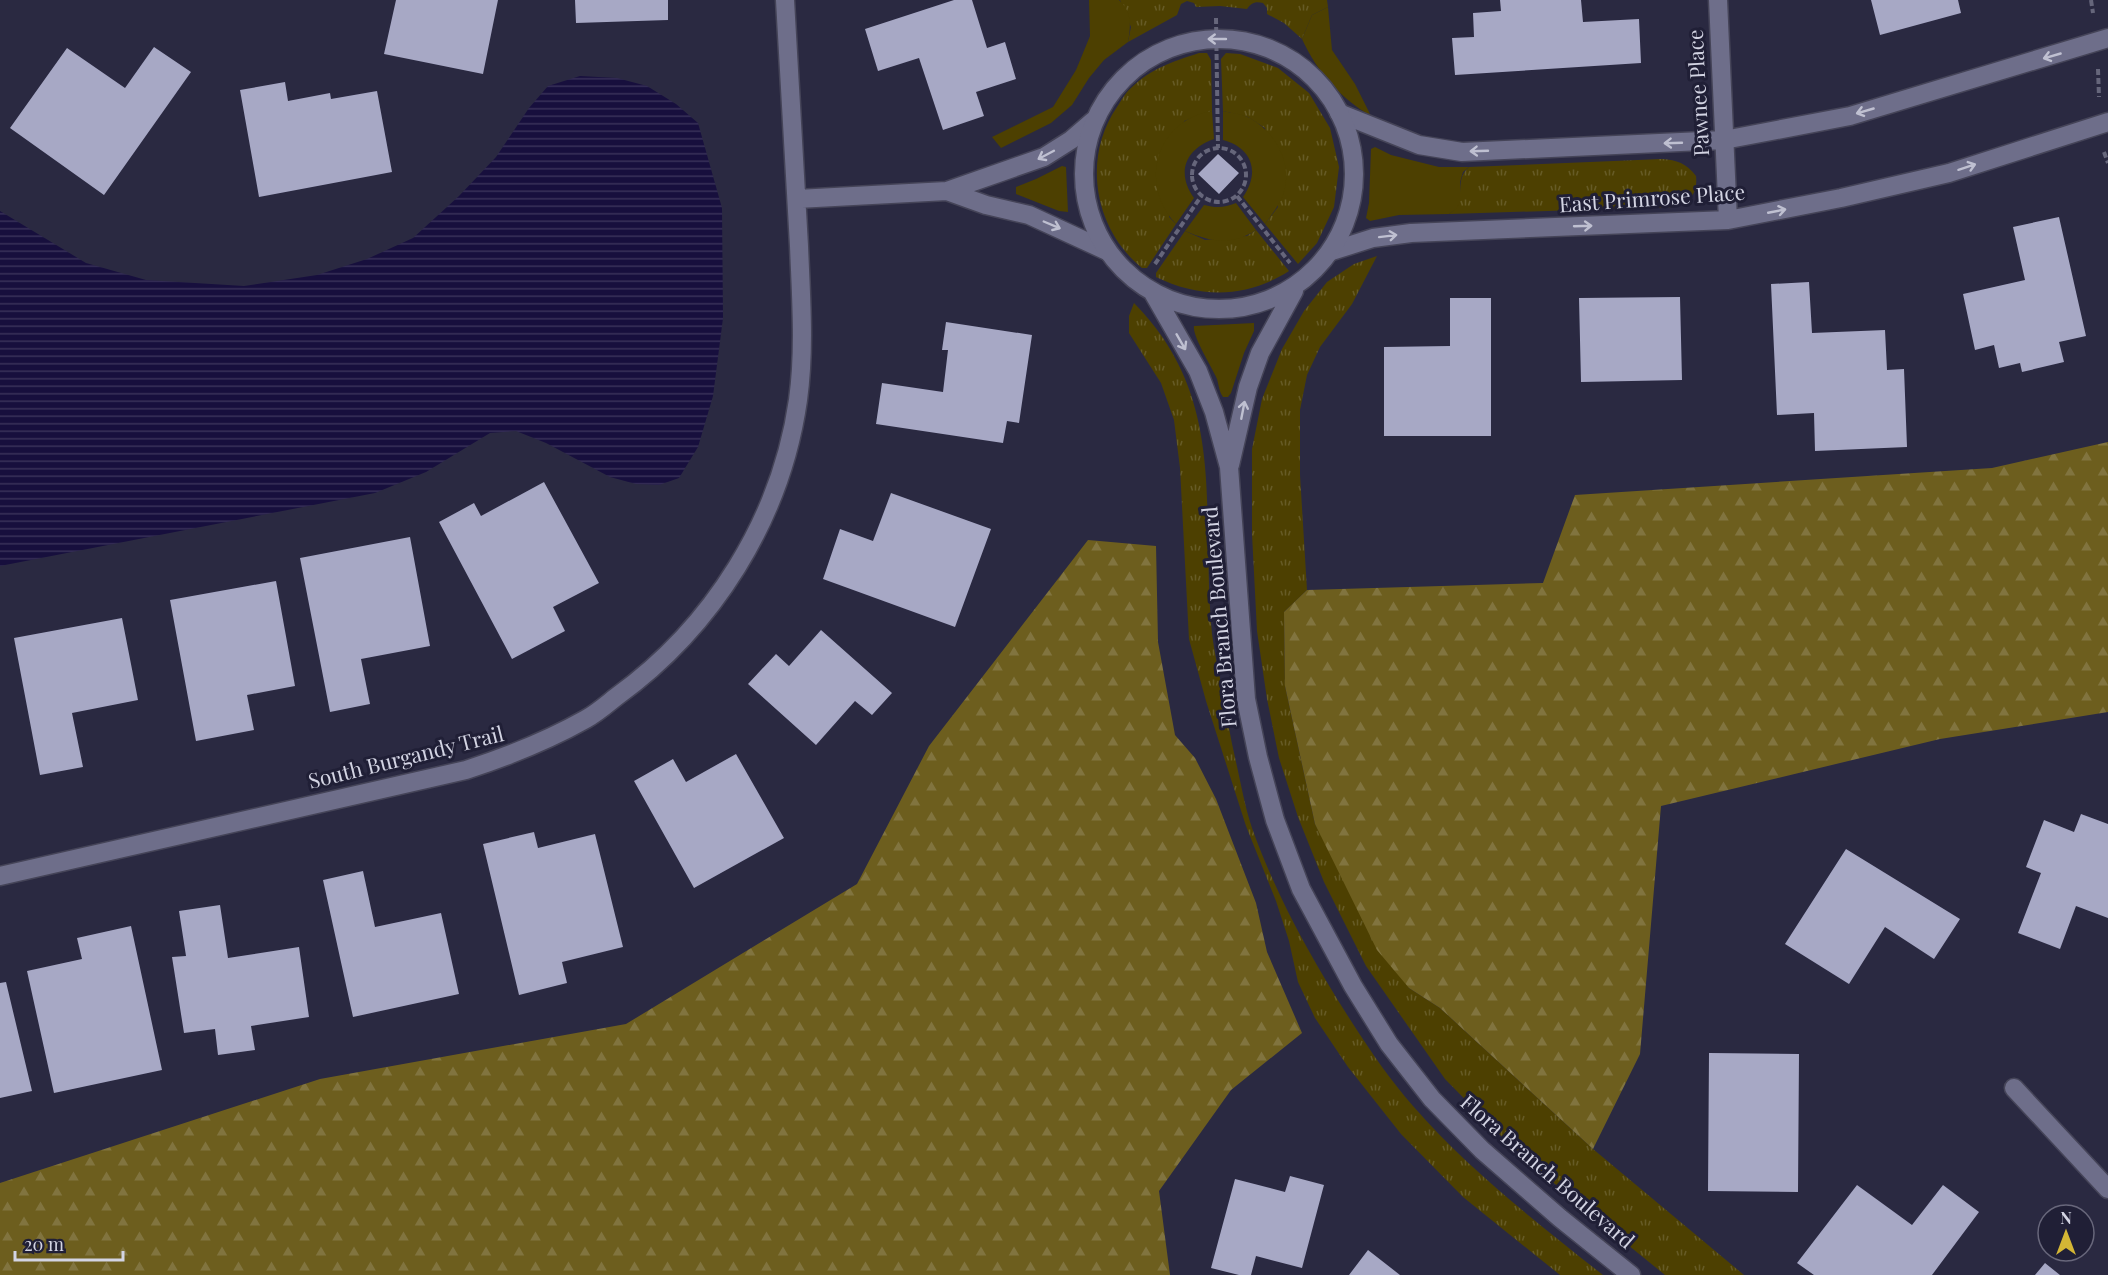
<svg xmlns="http://www.w3.org/2000/svg" width="2108" height="1275" font-family="'Playfair Display',serif">
	<defs>
		<pattern id="grass-tufts" width="24" height="20" patternUnits="userSpaceOnUse" patternTransform="scale(1.5)"><rect width="24" height="20" fill="#4d4001"/><path d="M3 7l-1-3M5 7V3M7 7l1-3M15 17l-1-3M17 17v-4M19 17l1-3" fill="none" stroke="#665b26"/></pattern>
		<pattern id="forest-firs" width="22" height="20" patternUnits="userSpaceOnUse" patternTransform="scale(1.5)"><rect width="22" height="20" fill="#6d5e1e"/><path d="M5 1l3.5 6h-7zM16 11l3.5 6h-7z" fill="#81743f"/></pattern>
		<pattern id="water-rules" width="6" height="5" patternUnits="userSpaceOnUse" patternTransform="scale(1.5)"><rect width="6" height="5" fill="#170f3d"/><path d="M0 2.5h6" fill="none" stroke="#383159"/></pattern>
	</defs>
	<rect width="100%" height="100%" fill="#2a2941"/>
	<path fill="url(#grass-tufts)" d="M1120,0H1327L1328,7L1312,15L1302,39L1284,23L1267,14V8L1263,3C1255,1 1251,3 1247,9L1220,6L1196,7L1194,3L1187,1L1181,4L1177,15L1128,42L1131,27Z
		M1199,53H1207L1211,60L1212,111L1184,121L1169,217L1176,224L1147,268H1142C1094,229 1082,158 1117,107C1121,101 1125,93 1131,88C1152,68 1172,62 1199,53Z
		M1226,53L1240,54L1278,68L1309,93L1330,128L1339,167L1334,207L1317,243L1298,264L1265,224L1278,207L1265,128L1248,117L1223,111L1221,59Z
		M1662,159C1677,160 1686,163 1696,176C1698,193 1690,202 1674,207L1449,214C1469,201 1452,182 1469,167Z
		M1256,230L1289,271C1247,298 1201,299 1156,277V273L1185,231L1205,240L1247,236Z
		M1377,256L1352,304L1320,347L1307,375L1300,410V475L1307,590L1284,612L1285,686L1315,824L1409,988L1440,1008L1593,1149L1744,1275H1665L1580,1206L1504,1139L1445,1079L1366,966L1324,882L1298,817L1279,758L1267,699L1257,631L1252,534V449L1262,399L1282,349L1304,311L1327,282L1354,264Z
		M1134,303C1230,400 1200,513 1212,634C1214,651 1218,668 1221,684C1226,710 1230,737 1236,762C1241,784 1245,807 1252,828C1277,898 1313,962 1353,1024C1371,1052 1391,1081 1413,1106C1469,1170 1536,1222 1603,1275H1560L1463,1197L1401,1134L1348,1067L1315,1018L1298,982L1289,941L1276,901L1246,826L1206,701L1189,639L1180,468L1174,420L1161,383L1129,333V316Z"/>
	<path fill="url(#forest-firs)" d="M2108,442V712L1940,739L1661,806L1640,1054L1593,1149L1440,1008L1409,988L1377,950L1315,824L1285,686L1284,612L1307,590L1543,583L1575,495L1992,468Z
		M1088,540L1156,546L1158,642L1175,735L1195,758L1216,799L1256,903L1267,952L1302,1033L1231,1090L1159,1191L1170,1275H0V1183L320,1079L626,1024L857,884L929,746Z"/>
	<path fill="#4d4001" d="M1089,0H1119C1132,12 1131,25 1128,42L1104,60L1089,78L1072,105L1051,123L1001,148L992,137L1053,107L1076,70L1090,36Z
		M1328,7L1332,50L1355,84L1371,116C1340,98 1317,72 1302,39L1312,15Z
		M1212,111L1214,139C1185,149 1176,173 1194,198L1176,224C1138,184 1156,120 1212,111Z
		M1223,111C1232,113 1242,114 1250,118C1274,132 1291,159 1285,188C1282,202 1273,213 1265,224L1243,197C1260,173 1253,148 1223,140Z
		M1375,147L1391,155L1439,167H1469L1463,172L1460,182V202L1456,209L1449,214L1399,215L1370,221L1366,218L1369,203L1371,149Z
		M1062,166L1066,167L1068,212L1059,211L1016,194V187L1036,179Z
		M1236,203L1256,230C1232,246 1211,242 1185,231L1204,205C1216,208 1224,208 1236,203Z
		M1254,323V331L1244,353L1231,393L1228,397H1223C1219,391 1219,386 1217,379C1212,367 1192,336 1194,326Z"/>
	<path fill="url(#water-rules)" d="M580,76L617,78L647,86L676,104L698,123L722,208L723,318L713,396L698,447L679,478L659,485L636,484L610,477L546,443L516,431L490,433L426,472L375,493L0,566V211L86,263L146,280L244,286L317,275L367,259L413,238L459,196L496,157L529,108L548,86Z"/>
	<path fill="#a7a8c5" d="M396,0H498L483,74L384,54Z
		M575,0H668V20L576,23Z
		M954,0H972L987,48L1005,42L1016,79L976,92L984,116L943,130L919,58L878,71L865,29Z
		M1500,0H1581L1583,22L1639,19L1641,63L1455,75L1452,38L1474,37L1473,13L1501,11Z
		M1871,0H1958L1961,13L1880,35Z
		M154,47L191,72L104,195L10,128L67,48L125,88Z
		M285,82L288,101L330,93L331,99L377,91L392,172L259,197L240,90Z
		M1218,154L1239,173L1219,194L1198,174Z
		M2059,217L2086,336L2059,342L2064,362L2022,372L2020,363L1999,368L1994,345L1975,350L1963,294L2025,280L2013,227Z
		M1809,282L1812,333L1885,330L1887,370L1904,369L1907,447L1815,451L1814,413L1777,415L1771,284Z
		M1680,297L1682,380L1581,382L1579,298Z
		M1450,298H1491V436H1384V347L1450,346Z
		M946,322L1032,335L1019,423L1007,421L1003,443L876,424L882,383L943,392L948,350H942Z
		M544,482L599,583L553,607L565,631L512,659L439,522L474,503L481,516Z
		M891,493L991,529L955,627L823,579L840,529L873,541Z
		M410,537L430,646L361,659L370,704L330,712L300,558Z
		M276,581L295,686L247,695L254,730L196,741L170,600Z
		M122,618L138,700L72,713L83,767L40,775L14,638Z
		M821,630L892,693L872,715L855,701L816,745L748,684L776,654L789,666Z
		M736,754L784,838L694,888L634,781L673,759L686,782Z
		M2081,814L2108,824V918L2076,906L2060,949L2018,933L2041,873L2026,867L2044,820L2074,832Z
		M534,832L538,848L595,834L623,947L562,962L567,983L519,995L483,844Z
		M1846,849L1960,919L1934,959L1885,927L1849,984L1785,944Z
		M363,871L375,927L441,913L459,994L353,1017L323,880Z
		M220,905L228,958L299,947L309,1017L251,1026L255,1050L218,1055L215,1029L184,1033L172,957L186,956L179,911Z
		M131,926L162,1070L54,1093L27,971L82,959L77,938Z
		M6,982L32,1091L0,1098V983Z
		M1709,1053L1799,1054L1798,1192L1708,1191Z
		M1290,1176L1324,1185L1302,1268L1256,1256L1251,1275H1239L1211,1268L1235,1179L1285,1192Z
		M1857,1185L1912,1225L1943,1185L1979,1212L1932,1275H1814L1797,1263Z
		M1368,1250L1400,1275H1349Z
		M2045,1263L2060,1275H2035Z"/>
	<g fill="none" stroke-linecap="round" stroke-linejoin="round">
		<defs>
			<path id="street" d="M1718,0L1728,220
				M1339,113L1419,145L1462,152L1724,140L1850,116L2108,38
				M1093,121L1071,140L1044,157L947,191L986,205L1029,215L1107,251
				M797,199L947,191
				M1332,251L1373,238L1411,233L1728,220L1841,198L1949,173L2108,122
				M0,876L466,770C509,756 547,741 586,719C597,713 606,705 616,697C713,627 781,519 798,400C805,349 801,298 799,246C795,164 790,82 785,0
				M2014,1088L2108,1189"/>
			<path id="secondary" d="M1084 174a135 135 0 1 1 270 0a135 135 0 1 1-270 0Z
				M1152,291L1198,371L1214,412L1229,467L1246,699L1258,757L1275,820L1301,889L1353,986L1389,1044L1432,1099L1482,1150L1560,1218L1631,1275
				M1230,465L1248,387L1260,353L1294,291"/>
		</defs>
		<use href="#street" stroke="#454458" stroke-width="21"/>
		<use href="#secondary" stroke="#454458" stroke-width="21"/>
		<path stroke="#66667b" stroke-width="4" stroke-dasharray="6 3" stroke-linecap="butt" d="M2091,0L2093,13
			M1216,18L1218,148
			M2098,69L2099,97
			M1192 175a27 27 0 1 1 54 0a27 27 0 1 1-54 0Z
			M2104,152L2108,163
			M1237,196L1290,263
			M1155,264L1202,195"/>
		<use href="#street" stroke="#6e6e8a" stroke-width="18"/>
		<use href="#secondary" stroke="#6e6e8a" stroke-width="18"/>
	</g>
	<defs><path id="oneway-shaft" d="M-6 0H5M1.5-3L5.5 0L1.5 3" fill="none" stroke-width="1.6" stroke-linecap="round" stroke-linejoin="round" transform="scale(1.5)"/></defs>
	<g stroke="#bfc0d1">
		<use href="#oneway-shaft" transform="translate(1217 39) rotate(-180)"/>
		<use href="#oneway-shaft" transform="translate(2052 56) rotate(164)"/>
		<use href="#oneway-shaft" transform="translate(1865 111) rotate(164)"/>
		<use href="#oneway-shaft" transform="translate(1673 143) rotate(178)"/>
		<use href="#oneway-shaft" transform="translate(1479 151) rotate(178)"/>
		<use href="#oneway-shaft" transform="translate(1046 155) rotate(152)"/>
		<use href="#oneway-shaft" transform="translate(1967 167) rotate(-18)"/>
		<use href="#oneway-shaft" transform="translate(1777 211) rotate(-11)"/>
		<use href="#oneway-shaft" transform="translate(1052 225) rotate(23)"/>
		<use href="#oneway-shaft" transform="translate(1583 226) rotate(-2)"/>
		<use href="#oneway-shaft" transform="translate(1388 236) rotate(-7)"/>
		<use href="#oneway-shaft" transform="translate(1181 342) rotate(60)"/>
		<use href="#oneway-shaft" transform="translate(1243 410) rotate(-79)"/>
	</g>
	<g text-anchor="middle" stroke-width="6" stroke-linejoin="round" paint-order="stroke">
		<g font-size="21" fill="#d3d4e3" stroke="#201f36">
			<text transform="translate(1699 93) rotate(-93)" y="7">Pawnee Place</text>
			<text transform="translate(1652 199) rotate(-4)" y="7">East Primrose Place</text>
			<text transform="translate(1220 617) rotate(-95)" y="7">Flora Branch Boulevard</text>
			<text transform="translate(406 758) rotate(-14)" y="7">South Burgandy Trail</text>
			<text transform="translate(1547 1172) rotate(41)" y="7">Flora Branch Boulevard</text>
		</g>
	</g>
	<g transform="translate(2066 1233)"><circle r="28" fill="#201f36" stroke="#68677b" stroke-width="1.5"/>
	<path d="M0-4.5L10 22L0 15L-10 22Z" fill="#d4b635"/>
	<text y="-9" font-size="16" font-weight="bold" text-anchor="middle" fill="#d3d4e3">N</text>
	</g>
	<path d="M15 1251v9h108v-9" fill="none" stroke="#d3d4e3" stroke-width="3"/>
	<text x="24" y="1251" font-size="18" fill="#d3d4e3" stroke="#201f36" stroke-width="4.5" paint-order="stroke">20 m</text>
</svg>
